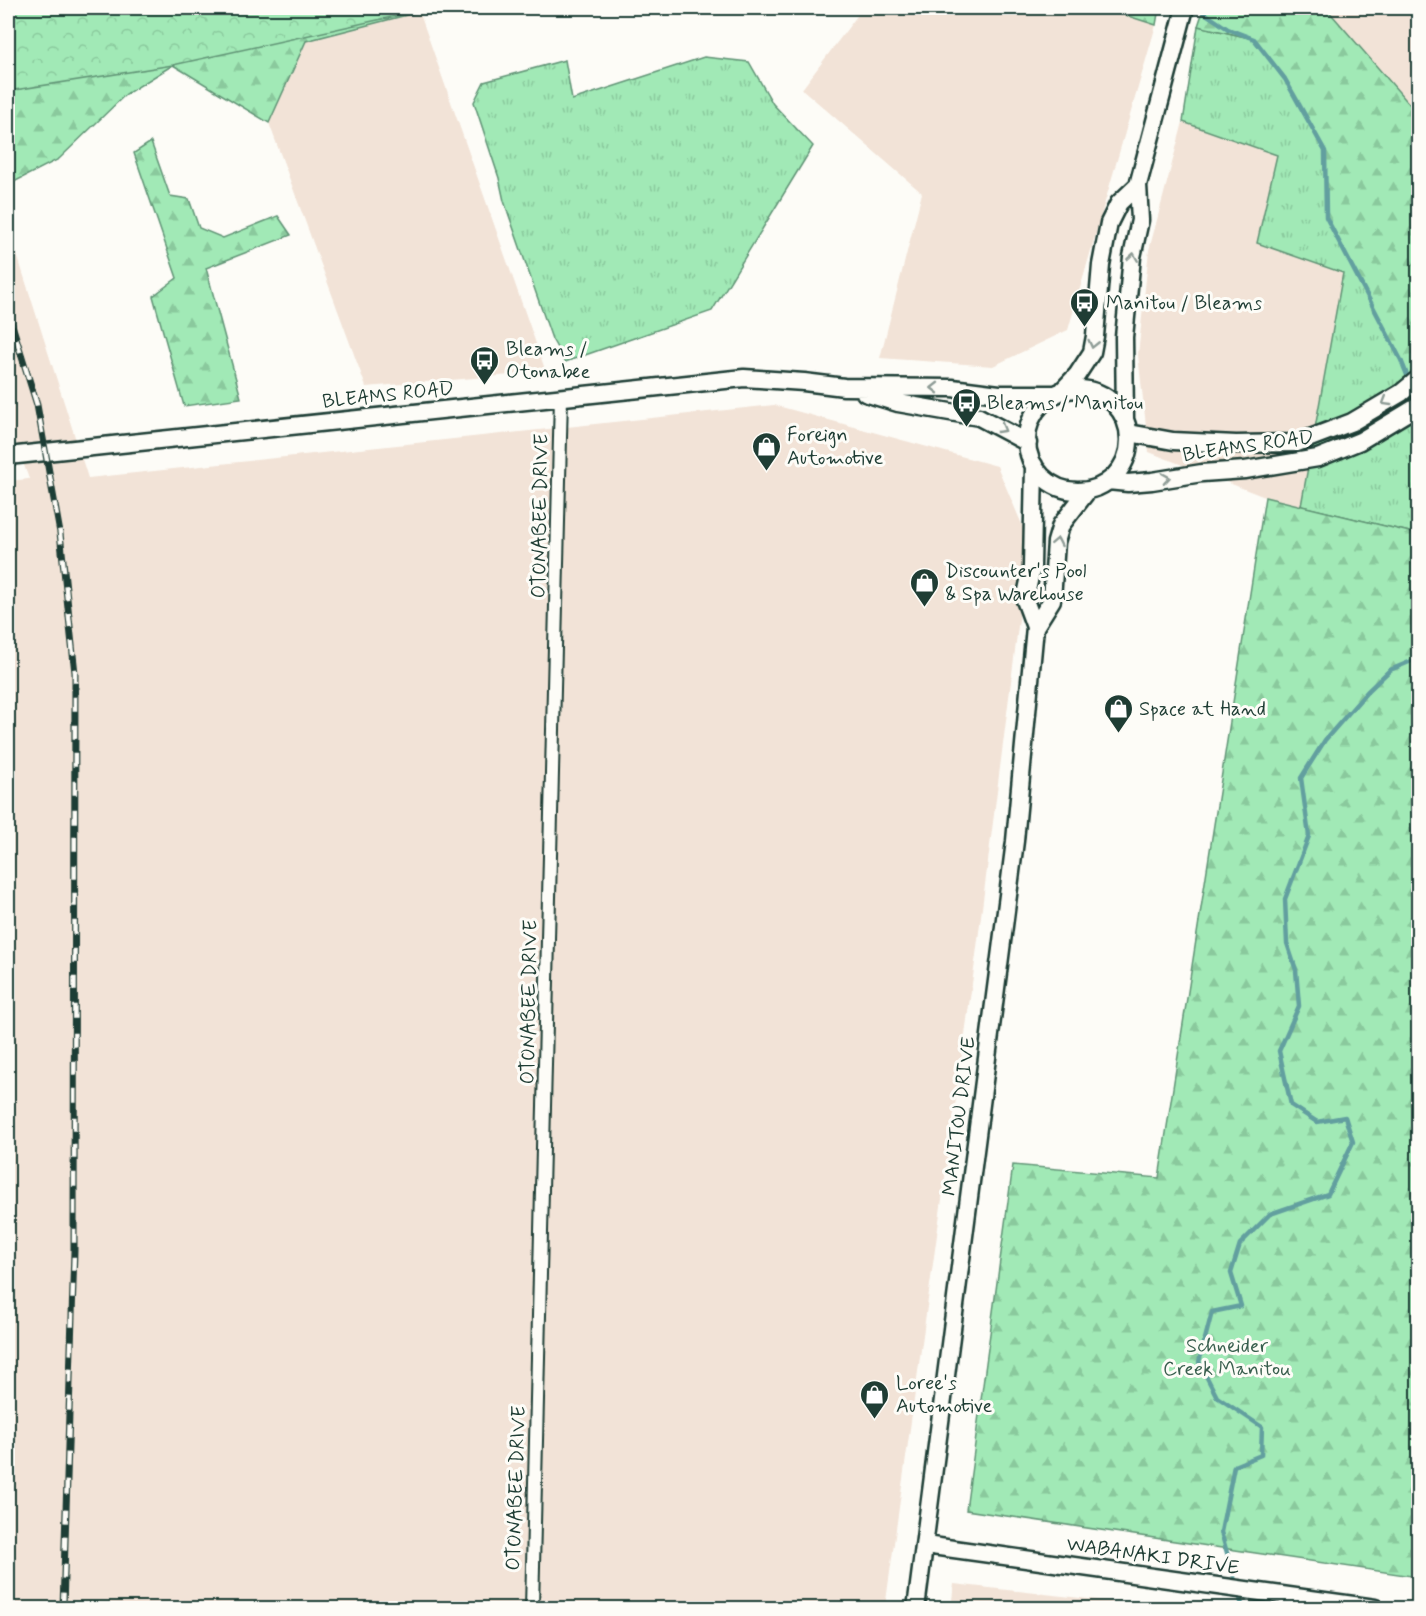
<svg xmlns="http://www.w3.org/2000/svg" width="1426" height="1616" font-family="Mynerve,sans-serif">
	<defs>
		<pattern id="grass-tufts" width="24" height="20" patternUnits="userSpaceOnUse" patternTransform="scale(1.5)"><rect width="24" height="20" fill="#a1e9b6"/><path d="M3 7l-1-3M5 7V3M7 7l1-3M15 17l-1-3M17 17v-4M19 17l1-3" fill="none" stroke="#8ac99d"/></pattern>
		<pattern id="forest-firs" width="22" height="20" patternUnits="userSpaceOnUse" patternTransform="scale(1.5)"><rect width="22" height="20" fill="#a1e9b6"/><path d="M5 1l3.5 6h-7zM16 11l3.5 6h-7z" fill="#8ac99d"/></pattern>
		<pattern id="park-crowns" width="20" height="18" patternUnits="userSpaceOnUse" patternTransform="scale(1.5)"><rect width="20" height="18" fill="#a1e9b6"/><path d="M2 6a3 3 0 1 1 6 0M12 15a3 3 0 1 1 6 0" fill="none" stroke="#8ac99d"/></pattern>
	</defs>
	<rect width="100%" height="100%" fill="#fdfcf7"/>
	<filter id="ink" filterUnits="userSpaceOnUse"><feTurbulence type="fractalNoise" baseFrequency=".0167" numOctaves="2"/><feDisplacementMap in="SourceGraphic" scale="12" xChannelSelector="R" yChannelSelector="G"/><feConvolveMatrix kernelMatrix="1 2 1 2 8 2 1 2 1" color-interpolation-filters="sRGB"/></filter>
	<g filter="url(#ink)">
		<path fill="#f2e3d7" d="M863,8H1103L1156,25L1068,330L993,366L880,358L922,193L802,89Z
			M1326,8H1418V114Z
			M419,11L546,372L366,387L269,123L306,41Z
			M1183,122L1277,155L1257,243L1343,273L1301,506L1265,497L1149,452L1138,355L1149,250Z
			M8,226L88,478L774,405L997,466L1029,541L976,955L885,1608H8V481L29,479L8,421Z
			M954,1584L1116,1602L1115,1608H951Z"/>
		<path fill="url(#grass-tufts)" stroke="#609375" stroke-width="1.5" d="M1198,26L1254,39L1285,79L1325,151L1326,217L1401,360L1418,404V534L1301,506L1343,273L1257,243L1277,155L1183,122Z
			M704,57L749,62L773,104L813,146L712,311L565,362L552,339L504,201L499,178L474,102L484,82L565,60L572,100Z"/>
		<path fill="url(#forest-firs)" stroke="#609375" stroke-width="1.5" d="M8,8H434L306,41L269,123L173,65L126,94L59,159L8,185Z
			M1103,8H1159L1156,25Z
			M1204,8H1326L1418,114V404L1401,360L1326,217L1325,151L1285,79L1254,39L1198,26Z
			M151,142L170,196L189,199L199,228L223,238L278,216L291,235L206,268L241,398L184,406L153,296L177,278L134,153Z
			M1265,497L1418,534V1577L966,1510L1013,1165L1159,1178Z"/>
		<path fill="url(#park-crowns)" stroke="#609375" stroke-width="1.5" d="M8,8H432L173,65L8,91Z"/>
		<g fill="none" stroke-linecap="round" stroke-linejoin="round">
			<path stroke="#629f9f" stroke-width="4.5" d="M1197,8L1228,29L1254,39L1285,79L1325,151L1326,217L1401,360L1409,380
				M1236,1584L1221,1532L1234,1466L1261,1455L1262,1427L1217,1397L1199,1362L1212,1312L1241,1306L1231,1273L1240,1244L1270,1214L1328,1194L1353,1142L1345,1117L1317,1122L1291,1105L1279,1051L1299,1006L1296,970L1287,943L1285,899L1309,836L1301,778L1325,740L1367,692L1390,670L1414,660L1418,654
				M1238,1592L1243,1608"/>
			<defs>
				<path id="street" d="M532,1608L561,396"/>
				<path id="secondary" d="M1027 440a51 51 0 1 1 102 0a51 51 0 1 1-102 0Z
					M1061,392L1077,375L1092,352L1095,336L1101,265L1109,223L1119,203L1138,185
					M865,393L898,403L979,417L1028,443
					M1125,419L1124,337L1132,257L1140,220L1138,185L1185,8
					M1129,433L1173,441L1236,444L1297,443L1352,422L1401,393L1418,379
					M8,456L744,378L804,382L844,387L952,388L999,394H1056
					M1108,481L1128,483L1152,481L1202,473L1245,470L1318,458L1360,441L1418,406
					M1035,627L1052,600L1056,542L1061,525L1088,490
					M925,1545L1375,1608
					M916,1608L1015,841L1035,627L1025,600L1032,567L1034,465"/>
			</defs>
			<use href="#street" stroke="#1f3d34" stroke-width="16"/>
			<use href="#secondary" stroke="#1f3d34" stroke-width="21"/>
			<use href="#street" stroke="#fdfcf7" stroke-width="12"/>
			<use href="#secondary" stroke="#fdfcf7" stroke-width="16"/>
			<defs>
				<path id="rail" d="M8,312L37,405L60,533L75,673L74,1251L63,1608"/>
			</defs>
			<use href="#rail" stroke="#1f3d34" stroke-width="7"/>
			<use href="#rail" stroke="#fdfcf7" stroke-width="4.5" stroke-dasharray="14" stroke-linecap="butt"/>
		</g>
		<defs><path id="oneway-chevron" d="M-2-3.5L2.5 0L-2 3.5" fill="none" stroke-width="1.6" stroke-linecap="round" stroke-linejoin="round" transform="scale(1.5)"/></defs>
		<g stroke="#8e9c96">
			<use href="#oneway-chevron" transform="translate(1133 257) rotate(-81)"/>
			<use href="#oneway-chevron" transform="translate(1093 344) rotate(103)"/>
			<use href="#oneway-chevron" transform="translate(935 388) rotate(-180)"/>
			<use href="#oneway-chevron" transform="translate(1386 402) rotate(149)"/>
			<use href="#oneway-chevron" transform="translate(1002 429) rotate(30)"/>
			<use href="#oneway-chevron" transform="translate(1166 478) rotate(-9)"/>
			<use href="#oneway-chevron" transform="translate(1057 542) rotate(-79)"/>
		</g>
	</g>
	<defs>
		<symbol id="bus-pin" viewBox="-11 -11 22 30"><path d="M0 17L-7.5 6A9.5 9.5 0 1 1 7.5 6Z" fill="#1f3d34" stroke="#fdfcf7"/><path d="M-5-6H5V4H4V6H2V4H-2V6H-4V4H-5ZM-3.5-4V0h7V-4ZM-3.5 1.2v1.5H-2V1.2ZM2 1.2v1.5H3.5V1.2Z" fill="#fff"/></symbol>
		<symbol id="shop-pin" viewBox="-11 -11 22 30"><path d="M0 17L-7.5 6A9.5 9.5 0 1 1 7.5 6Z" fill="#1f3d34" stroke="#fdfcf7"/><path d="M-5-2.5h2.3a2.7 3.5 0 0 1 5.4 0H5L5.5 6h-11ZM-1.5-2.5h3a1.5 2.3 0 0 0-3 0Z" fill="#fff"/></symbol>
	</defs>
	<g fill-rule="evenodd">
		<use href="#bus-pin" x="1068" y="286" width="33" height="45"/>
		<use href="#bus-pin" x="468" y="344" width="33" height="45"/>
		<use href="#bus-pin" x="950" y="386" width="33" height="45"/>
		<use href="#shop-pin" x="750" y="430" width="33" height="45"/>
		<use href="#shop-pin" x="908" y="566" width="33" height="45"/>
		<use href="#shop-pin" x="1102" y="692" width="33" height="45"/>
		<use href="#shop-pin" x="858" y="1378" width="33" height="45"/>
	</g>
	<g text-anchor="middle" stroke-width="6" stroke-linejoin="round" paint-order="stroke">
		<g font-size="20" fill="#1f3d34" stroke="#fdfcf7" text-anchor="start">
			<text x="1106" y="309">Manitou / Bleams</text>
			<text x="506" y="355">Bleams /<tspan x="506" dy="23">Otonabee</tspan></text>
			<text x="987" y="409">Bleams / Manitou</text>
			<text x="787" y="441">Foreign<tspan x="787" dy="23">Automotive</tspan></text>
			<text x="945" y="577">Discounter's Pool<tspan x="945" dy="23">&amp; Spa Warehouse</tspan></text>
			<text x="1139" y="715">Space at Hand</text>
			<text x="896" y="1389">Loree's<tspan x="896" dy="23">Automotive</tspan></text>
		</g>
		<g font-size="20" fill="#1f3d34" stroke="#fdfcf7">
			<text transform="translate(388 394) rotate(-6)" y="7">BLEAMS ROAD</text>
			<text transform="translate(1248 445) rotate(-8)" y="7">BLEAMS ROAD</text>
			<text transform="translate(539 516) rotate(-89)" y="7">OTONABEE DRIVE</text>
			<text transform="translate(528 1002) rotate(-89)" y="7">OTONABEE DRIVE</text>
			<text transform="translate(958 1116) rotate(-83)" y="7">MANITOU DRIVE</text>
			<text transform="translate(515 1488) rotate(-88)" y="7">OTONABEE DRIVE</text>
			<text transform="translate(1153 1555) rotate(8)" y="7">WABANAKI DRIVE</text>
		</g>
		<g font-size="20" fill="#395f4e" stroke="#fdfcf7">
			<text x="1227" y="1352">Schneider<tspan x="1227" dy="23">Creek Manitou</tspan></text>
		</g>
	</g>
	<rect width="1426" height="1616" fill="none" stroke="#fdfcf7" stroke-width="30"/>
	<rect x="15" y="15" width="1396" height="1586" fill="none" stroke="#1f3d34" stroke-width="2" filter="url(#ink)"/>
</svg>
